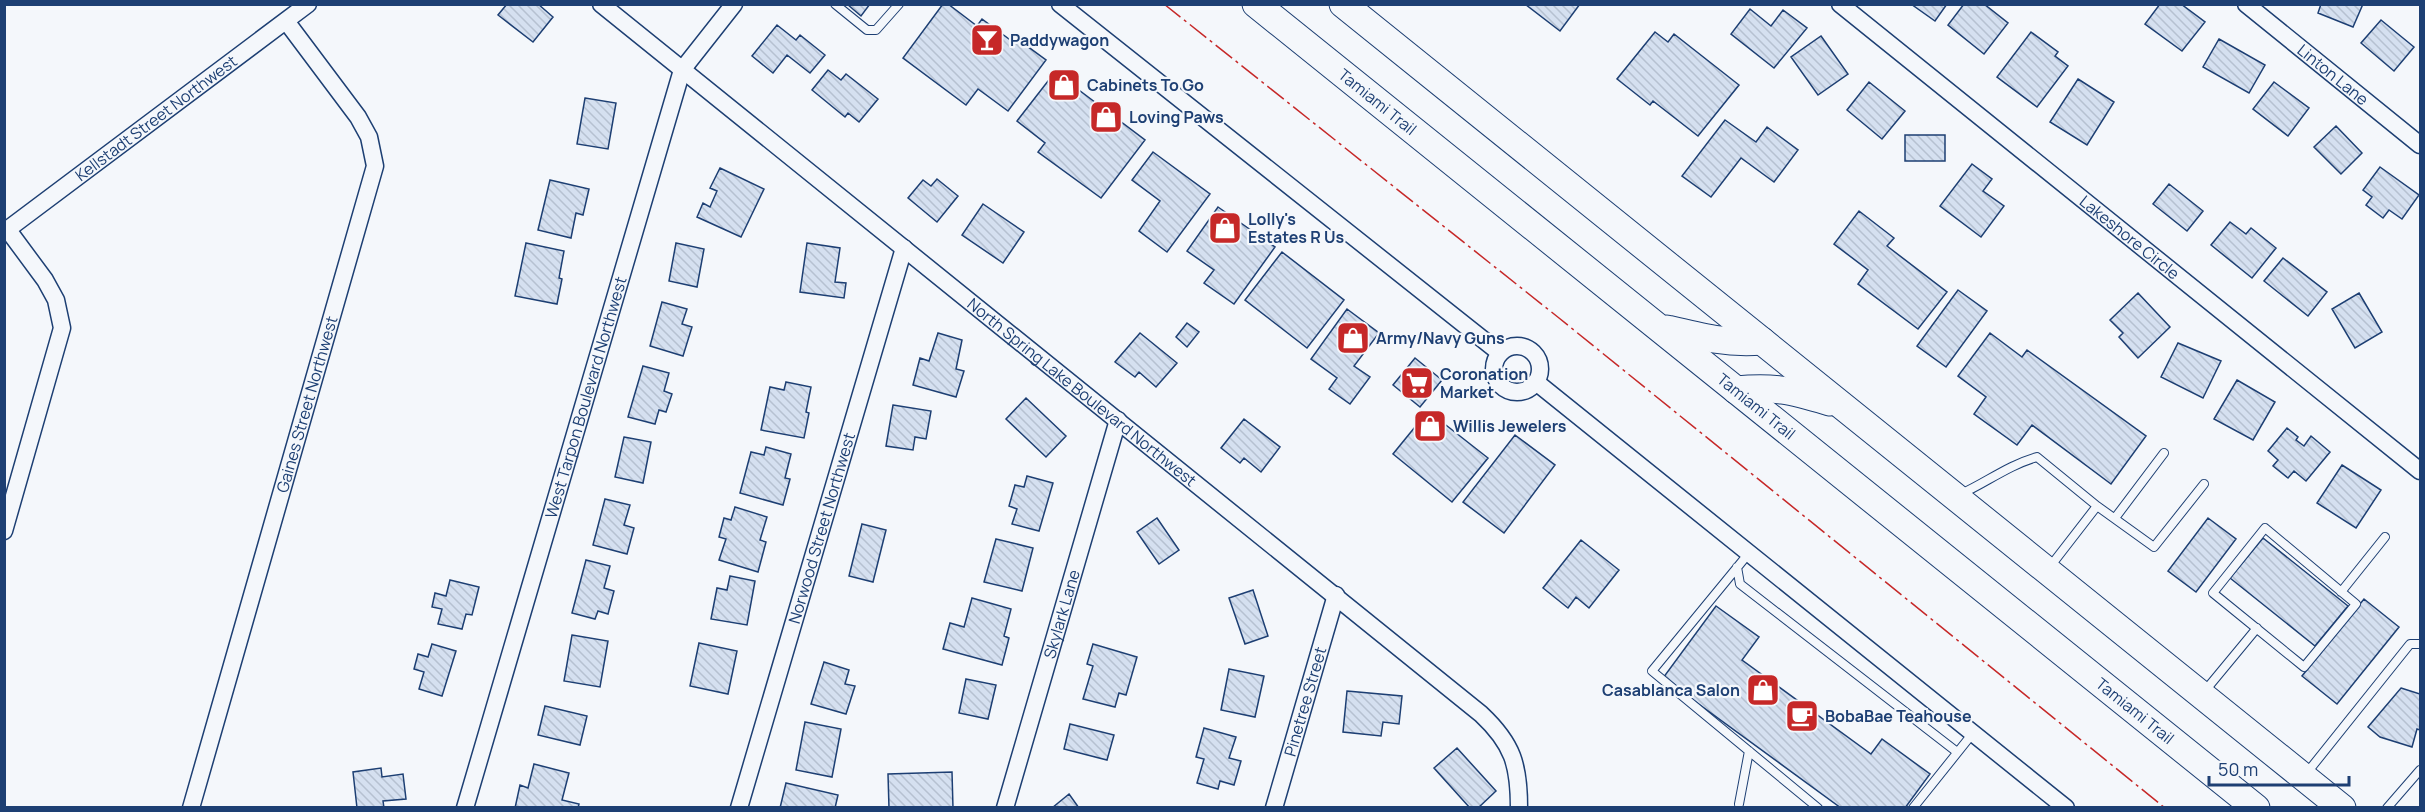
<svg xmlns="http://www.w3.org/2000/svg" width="2425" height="812" font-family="Manrope,sans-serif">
	<defs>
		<pattern id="building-back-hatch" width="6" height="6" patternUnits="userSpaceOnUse" patternTransform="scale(1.5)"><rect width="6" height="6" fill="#d5e0f0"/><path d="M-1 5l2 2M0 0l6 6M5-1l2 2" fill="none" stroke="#b6c1d1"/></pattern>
	</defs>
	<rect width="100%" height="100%" fill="#f4f7fb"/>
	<path fill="url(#building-back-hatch)" stroke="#1d3f73" stroke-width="1.5" d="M507,4H538L553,17L533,42L498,15Z
		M847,4H870L861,16Z
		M943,4H948L977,26L982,19L1013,42L1016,38L1046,60L1008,111L978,89L966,105L903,58Z
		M1525,4H1580L1560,31Z
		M1911,4H1947L1935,21Z
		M1964,4H1984L2008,23L1984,54L1948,25Z
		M2160,4H2181L2205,22L2182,51L2145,24Z
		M2321,4H2363L2353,27L2318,13Z
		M1750,9L1771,26L1783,10L1807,28L1774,68L1731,34Z
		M2381,20L2414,47L2394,71L2361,43Z
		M777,25L796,40L800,35L825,55L810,73L787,55L773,73L752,56Z
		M1655,32L1668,42L1674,34L1739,85L1698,136L1653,101L1650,105L1617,79Z
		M2031,32L2058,52L2055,56L2068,66L2037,107L1997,77Z
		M1821,36L1848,74L1818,95L1791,57Z
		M2219,39L2265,65L2249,93L2203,67Z
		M828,70L841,80L846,74L878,99L859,122L848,113L845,117L812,90Z
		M1055,72L1145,140L1101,198L1038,152L1045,143L1017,121Z
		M2078,79L2114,102L2087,145L2050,122Z
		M1869,82L1905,111L1882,139L1847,110Z
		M2274,82L2309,108L2288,136L2253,109Z
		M585,98L616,103L608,149L577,144Z
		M1725,120L1756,142L1767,127L1798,150L1774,182L1741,158L1711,197L1682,176Z
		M2336,126L2362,153L2341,174L2314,147Z
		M1905,135H1945V161H1905Z
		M1153,152L1210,194L1167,252L1139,231L1160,201L1132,180Z
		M1972,164L1992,179L1983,191L2004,206L1981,237L1940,206Z
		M2380,167L2419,195L2402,219L2389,210L2383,218L2366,205L2372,197L2363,190Z
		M720,168L764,189L741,237L697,217L703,203L710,207L717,191L710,188Z
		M937,179L958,196L937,222L908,198L923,180L931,186Z
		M550,180L589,189L583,215L576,213L571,238L538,230Z
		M2169,184L2203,211L2187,231L2153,204Z
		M983,204L1024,232L1003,263L962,235Z
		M1218,207L1275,247L1234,304L1204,283L1214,270L1187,251Z
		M1859,211L1894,238L1887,246L1947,292L1918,329L1858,284L1868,270L1834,244Z
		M2230,222L2246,234L2251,228L2276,248L2252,278L2211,245Z
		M526,243L564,251L559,278L562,279L557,304L515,296Z
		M676,243L704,249L697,287L669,281Z
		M807,243L840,248L835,282L846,283L844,298L800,292Z
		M1282,252L1344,300L1307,348L1245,300Z
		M2283,258L2327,292L2308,316L2264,281Z
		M1958,290L1987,311L1946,367L1917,346Z
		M2138,293L2170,327L2138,358L2119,337L2123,333L2110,320Z
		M2359,293L2382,332L2355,348L2332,309Z
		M662,302L687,309L682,324L692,327L683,356L650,346Z
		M1347,309L1379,333L1354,366L1370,377L1350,404L1329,389L1337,378L1311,359Z
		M1187,323L1199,332L1187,347L1176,337Z
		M938,333L962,340L956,369L964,371L956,397L913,385L920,358L929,361Z
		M1140,333L1177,363L1156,387L1139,372L1135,377L1115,362Z
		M1990,333L2022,357L2027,350L2146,436L2111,484L2032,425L2017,445L1974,414L1986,397L1958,376Z
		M2178,343L2221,361L2203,398L2161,377Z
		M1415,358L1442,380L1420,407L1393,385Z
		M643,366L669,373L664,391L672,394L666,412L659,410L655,424L628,417Z
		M2237,380L2275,402L2253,440L2214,419Z
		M786,382L811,387L806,412L809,413L804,438L761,430L770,387L784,390Z
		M1026,398L1066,436L1046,457L1006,419Z
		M893,405L931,411L926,439L915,437L913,450L886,446Z
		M1428,411L1488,458L1452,502L1393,454Z
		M1244,419L1280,447L1261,472L1244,458L1240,463L1221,448Z
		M2287,428L2298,437L2296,440L2304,446L2311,436L2330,452L2306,481L2294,471L2288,478L2273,466L2278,460L2268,451Z
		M1515,435L1555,465L1504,533L1463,502Z
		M624,437L651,442L643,483L615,477Z
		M766,447L791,454L785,478L790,479L783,505L740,493L751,452L764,455Z
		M2342,465L2381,490L2356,528L2317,503Z
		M1027,476L1053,483L1039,531L1012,524L1017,509L1009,506L1015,485L1024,487Z
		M605,499L630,505L624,525L634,528L627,554L593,545Z
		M735,507L767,517L760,540L766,542L758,572L719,560L726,539L719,537L724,518L731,520Z
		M1157,518L1179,550L1159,564L1137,532Z
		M2208,518L2236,539L2196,592L2168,571Z
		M862,524L886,530L873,582L849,576Z
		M2263,538L2348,606L2315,646L2230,578Z
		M996,539L1033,548L1022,591L984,582Z
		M1581,540L1619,570L1589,608L1576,597L1568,608L1543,588Z
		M586,560L610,566L604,588L614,591L608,614L598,611L595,619L572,613Z
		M730,576L755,581L747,625L711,619L717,588L727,590Z
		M450,580L479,587L472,615L466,614L462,629L438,624L442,609L432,607L435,593L446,596Z
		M1253,590L1268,636L1245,644L1229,598Z
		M972,598L1011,609L1004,636L1009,638L1002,665L943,649L950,623L964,627Z
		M2364,599L2399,627L2337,704L2302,676Z
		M1716,606L1759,637L1742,660L1871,754L1882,739L1930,774L1905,808H1841L1663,678Z
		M572,635L608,641L600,687L564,681Z
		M699,643L737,651L728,694L690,686Z
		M432,644L456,651L442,696L419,689L424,672L414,669L418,654L428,657Z
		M1093,644L1137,657L1126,695L1119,693L1115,707L1083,699L1093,666L1087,664Z
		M824,662L849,670L845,684L855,686L846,714L811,704Z
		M1229,669L1264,676L1255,717L1221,710Z
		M966,679L996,685L988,719L959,713Z
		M2401,688L2420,694V730L2417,729L2412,747L2380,737L2368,727Z
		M1347,691L1402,696L1399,724L1383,722L1381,736L1343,732Z
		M545,706L587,716L580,745L538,735Z
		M805,722L841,729L832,777L796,770Z
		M1070,724L1114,735L1107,760L1064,749Z
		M1204,728L1236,737L1229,758L1241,761L1234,785L1220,781L1218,789L1197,783L1204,759L1196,757Z
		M1457,748L1496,791L1478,808H1470L1434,768Z
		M534,764L569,773L562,800L579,804L578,808H515L520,785L528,788Z
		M381,768L382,777L403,774L406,799L383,801L384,808H357L353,772Z
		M952,772L953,808H889L888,774Z
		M786,783L838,795L835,808H780Z
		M1069,794L1079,808H1052Z"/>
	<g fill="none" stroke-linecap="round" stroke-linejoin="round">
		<defs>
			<path id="service" d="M835,4L867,30H876L899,4
				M1961,494C1987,482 2009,465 2037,457L2097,506L2049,568
				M2097,506L2154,547L2204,484
				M2115,518L2164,453
				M2265,528L2356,604L2304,667L2213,593Z
				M1749,553L1652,671L1818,808
				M1737,567L1740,584L1957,752
				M2341,592L2385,537
				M2204,692L2257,628
				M2306,774L2410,644H2420
				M1739,804L1749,751
				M1913,808L1973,733
				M2387,808L2420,770"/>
			<g id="minor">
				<path id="s1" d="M601,4L1481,714C1513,744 1519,765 1519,808"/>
				<path d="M1060,4L1500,353"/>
				<path id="s2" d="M1840,4L2420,471"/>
				<path id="s3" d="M2246,4L2420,145"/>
				<path id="s4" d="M4,232L308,4"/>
				<circle cx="1517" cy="369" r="23"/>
				<path d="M1536,382L2066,808"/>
				<path d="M4,531L62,328L56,300L45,280L8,230"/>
				<path id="s5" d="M191,808L375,166L369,137L358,117L286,21"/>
				<path id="s6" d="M465,808L682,70L734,4"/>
				<path id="s7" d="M739,808L904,248"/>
				<path id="s8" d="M1005,808L1118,420"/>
				<path id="s9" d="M1274,808L1336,595"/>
			</g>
			<g id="primary">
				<path id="s10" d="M1256,4L2256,808"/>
				<path d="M1343,4L2342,808"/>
				<path d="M1667,329C1700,337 1728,344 1762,341"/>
				<path d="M1736,390C1776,386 1792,391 1830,402"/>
			</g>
		</defs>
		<use href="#service" stroke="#1d3f73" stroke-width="10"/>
		<use href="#minor" stroke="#1d3f73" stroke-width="19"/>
		<use href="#primary" stroke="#1d3f73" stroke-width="29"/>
		<use href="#service" stroke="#f4f7fb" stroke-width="8"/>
		<use href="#minor" stroke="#f4f7fb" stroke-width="16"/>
		<use href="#primary" stroke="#f4f7fb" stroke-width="27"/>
		<path stroke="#c62828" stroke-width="1.5" stroke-dasharray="21 4.5 3 4.5" stroke-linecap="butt" d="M1164,4L1559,318L2165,808"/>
	</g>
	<defs>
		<symbol id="bar-square" viewBox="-11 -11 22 22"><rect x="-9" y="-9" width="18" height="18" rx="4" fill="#c62828" stroke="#f4f7fb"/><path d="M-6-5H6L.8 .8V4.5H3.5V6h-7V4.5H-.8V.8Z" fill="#fff"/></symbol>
		<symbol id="shop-square" viewBox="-11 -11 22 22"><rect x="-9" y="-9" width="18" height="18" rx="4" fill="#c62828" stroke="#f4f7fb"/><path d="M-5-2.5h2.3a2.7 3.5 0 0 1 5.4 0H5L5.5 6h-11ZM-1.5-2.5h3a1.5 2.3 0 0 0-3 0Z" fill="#fff"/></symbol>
		<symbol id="supermarket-square" viewBox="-11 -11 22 22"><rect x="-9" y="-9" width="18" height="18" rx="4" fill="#c62828" stroke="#f4f7fb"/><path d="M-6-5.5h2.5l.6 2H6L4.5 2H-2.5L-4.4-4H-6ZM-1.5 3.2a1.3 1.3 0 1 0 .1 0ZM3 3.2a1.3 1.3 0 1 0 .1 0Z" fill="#fff"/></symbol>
		<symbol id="cafe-square" viewBox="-11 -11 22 22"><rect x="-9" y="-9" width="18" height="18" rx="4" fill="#c62828" stroke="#f4f7fb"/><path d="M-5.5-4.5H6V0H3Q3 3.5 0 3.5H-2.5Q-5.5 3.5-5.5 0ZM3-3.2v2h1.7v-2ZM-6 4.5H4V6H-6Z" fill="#fff"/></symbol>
	</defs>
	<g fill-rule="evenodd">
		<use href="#bar-square" x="968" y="21" width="38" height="38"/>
		<use href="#shop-square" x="1045" y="66" width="38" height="38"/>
		<use href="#shop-square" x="1087" y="98" width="38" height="38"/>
		<use href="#shop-square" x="1206" y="209" width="38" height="38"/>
		<use href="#shop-square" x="1334" y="319" width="38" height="38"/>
		<use href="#supermarket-square" x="1398" y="364" width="38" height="38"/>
		<use href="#shop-square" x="1411" y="407" width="38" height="38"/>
		<use href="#shop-square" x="1744" y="671" width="38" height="38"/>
		<use href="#cafe-square" x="1783" y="697" width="38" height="38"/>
	</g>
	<g text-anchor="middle" stroke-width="4.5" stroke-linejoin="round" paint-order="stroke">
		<g font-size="16" font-weight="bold" fill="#1d3f73" stroke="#f4f7fb" text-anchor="start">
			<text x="1010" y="46">Paddywagon</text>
			<text x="1087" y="91">Cabinets To Go</text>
			<text x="1129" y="123">Loving Paws</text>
			<text x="1248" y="225">Lolly's<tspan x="1248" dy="18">Estates R Us</tspan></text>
			<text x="1376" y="344">Army/Navy Guns</text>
			<text x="1440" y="380">Coronation<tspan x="1440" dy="18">Market</tspan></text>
			<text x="1453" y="432">Willis Jewelers</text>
			<text x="1740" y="696" text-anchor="end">Casablanca Salon</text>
			<text x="1825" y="722">BobaBae Teahouse</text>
		</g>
		<g font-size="16" fill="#1d3f73" stroke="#f4f7fb">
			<text dy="6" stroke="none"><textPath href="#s3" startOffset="112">Linton Lane</textPath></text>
			<text dy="6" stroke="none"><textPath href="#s10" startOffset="156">Tamiami Trail</textPath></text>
			<text dy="6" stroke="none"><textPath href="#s4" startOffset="190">Kellstadt Street Northwest</textPath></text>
			<text dy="6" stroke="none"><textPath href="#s2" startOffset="372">Lakeshore Circle</textPath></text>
			<text dy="6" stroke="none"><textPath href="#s1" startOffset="618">North Spring Lake Boulevard Northwest</textPath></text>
			<text dy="6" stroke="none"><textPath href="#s6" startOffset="428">West Tarpon Boulevard Northwest</textPath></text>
			<text dy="6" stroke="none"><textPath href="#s5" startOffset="420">Gaines Street Northwest</textPath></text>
			<text dy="6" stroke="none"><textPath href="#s10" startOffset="642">Tamiami Trail</textPath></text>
			<text dy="6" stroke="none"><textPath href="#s7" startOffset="292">Norwood Street Northwest</textPath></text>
			<text dy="6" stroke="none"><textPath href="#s8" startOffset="202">Skylark Lane</textPath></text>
			<text dy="6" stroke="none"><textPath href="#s9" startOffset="111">Pinetree Street</textPath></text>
			<text dy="6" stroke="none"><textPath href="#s10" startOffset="1128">Tamiami Trail</textPath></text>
		</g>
	</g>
	<rect width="2425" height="812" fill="none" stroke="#1d3f73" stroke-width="12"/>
	<path d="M2209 776v9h140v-9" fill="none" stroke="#1d3f73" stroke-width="3"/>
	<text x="2218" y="776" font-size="18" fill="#1d3f73" stroke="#f4f7fb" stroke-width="4.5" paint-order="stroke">50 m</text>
</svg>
